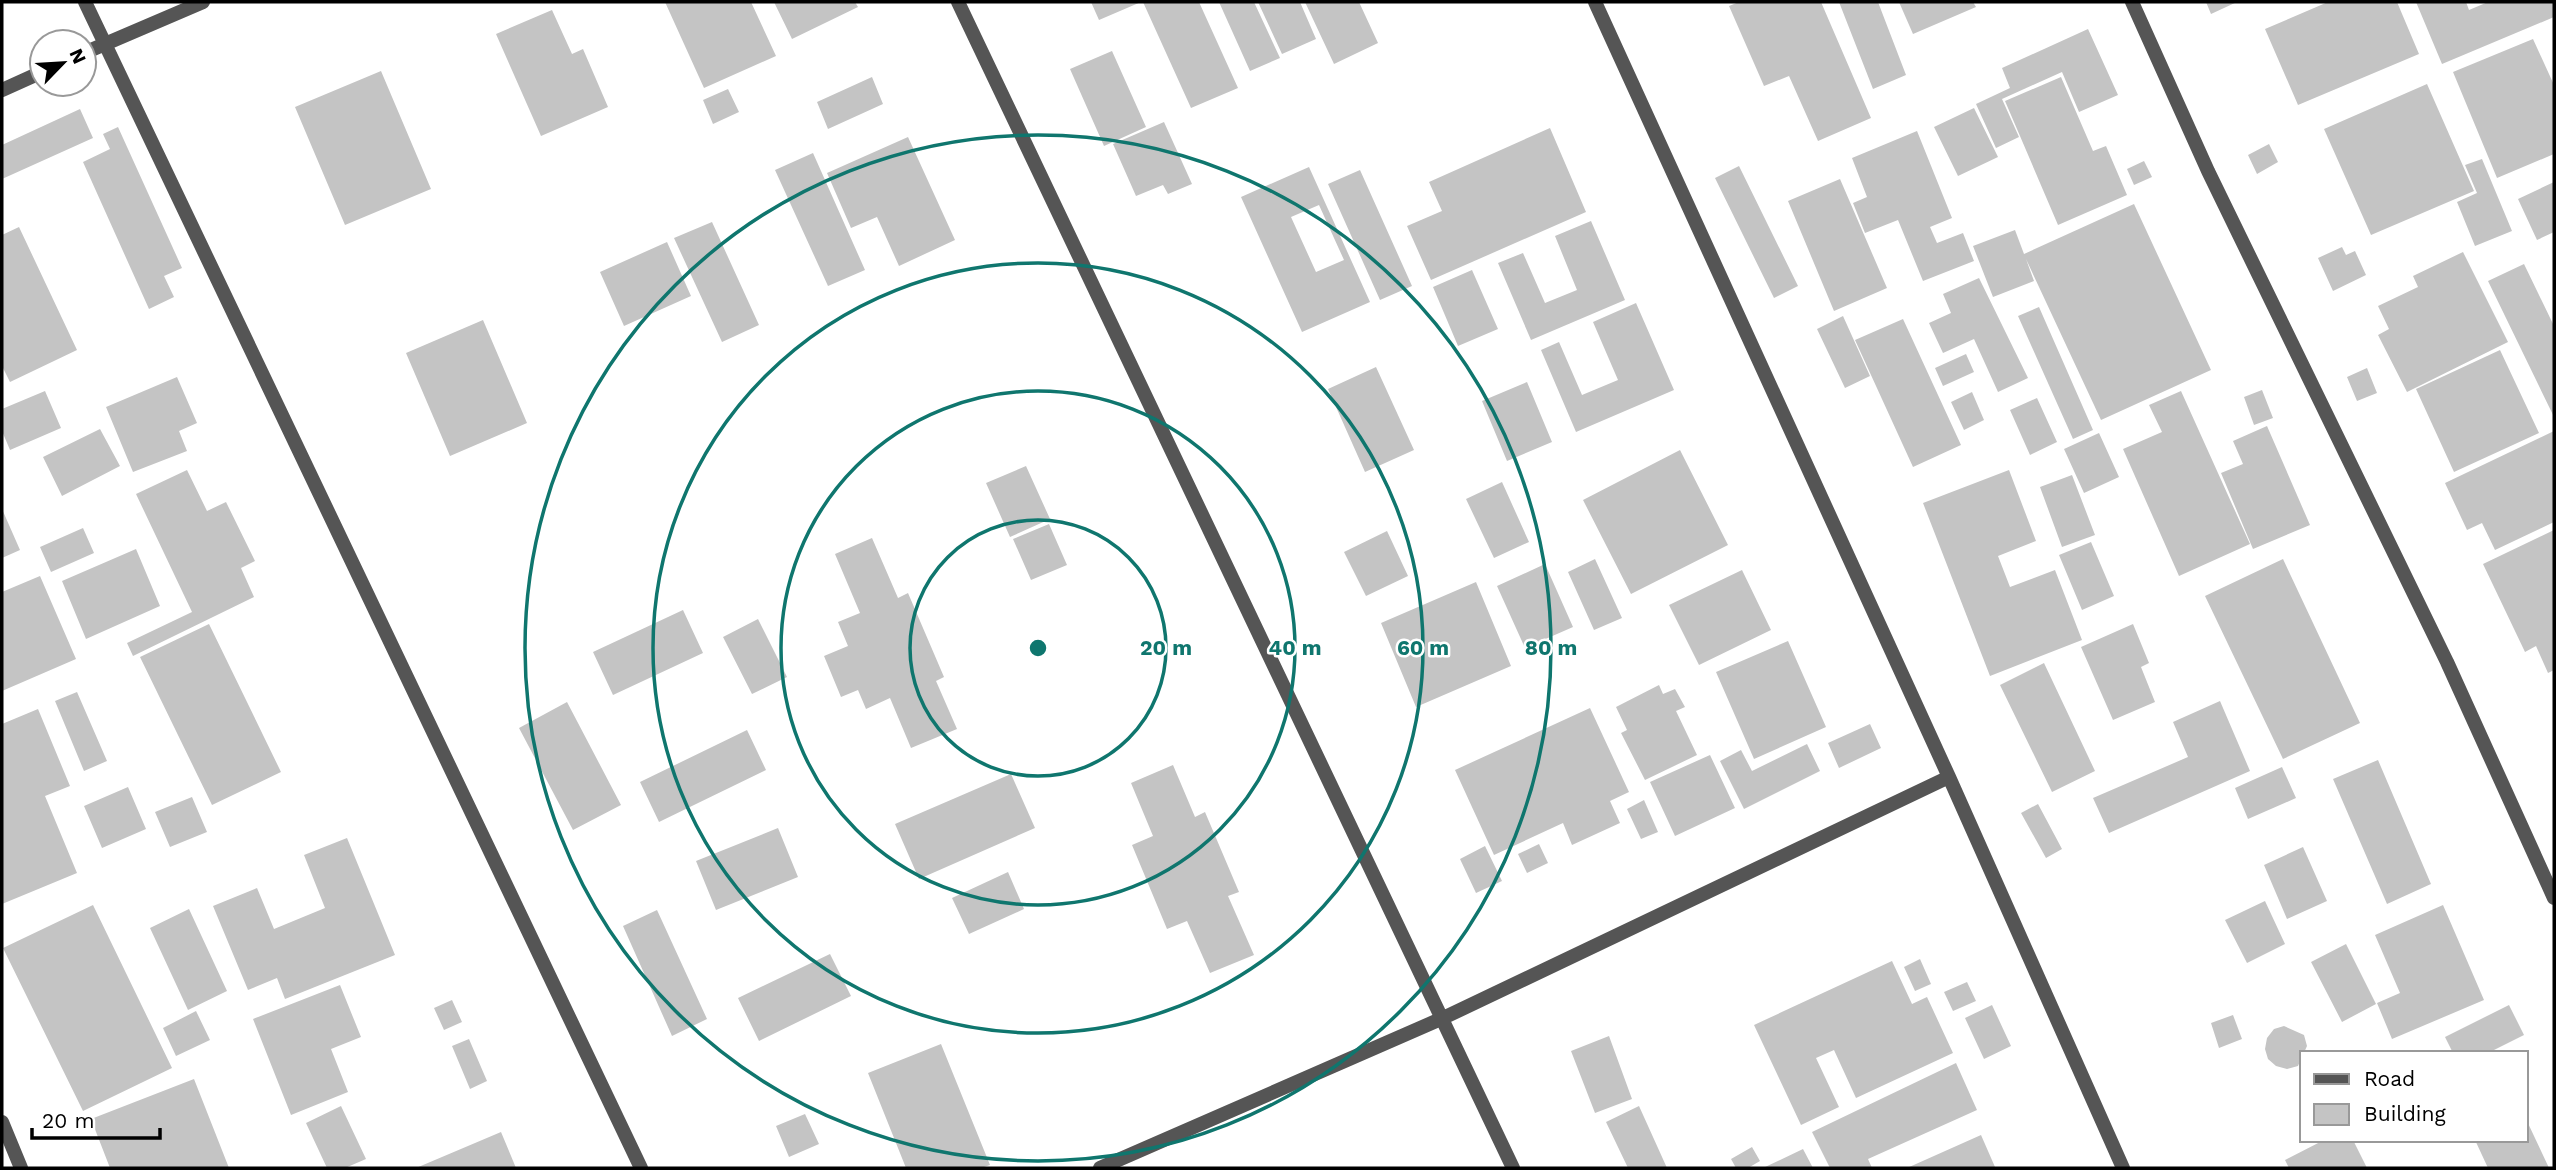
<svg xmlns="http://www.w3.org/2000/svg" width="2556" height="1170" font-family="'Work Sans',sans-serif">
	<rect width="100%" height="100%" fill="#fff"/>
	<path fill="#c4c4c4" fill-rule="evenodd" d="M665,2H751L776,56L704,88Z
		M774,2H855L858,7L792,39Z
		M1091,2H1141L1099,20Z
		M1143,2H1199L1238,88L1191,108Z
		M1219,2H1254L1280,58L1250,71Z
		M1258,2H1300L1316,39L1282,54Z
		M1305,2H1359L1378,43L1334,64Z
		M1739,2H1821L1871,118L1818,141L1789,76L1764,86L1729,6Z
		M1839,2H1878L1906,75L1873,89Z
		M1899,2H1973L1976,7L1913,34Z
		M2206,2H2237L2211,14Z
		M2328,2H2397L2419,54L2298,105L2265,29Z
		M2416,2H2466L2469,10L2488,2H2554V17L2442,64Z
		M552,10L572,54L583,49L608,107L541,136L496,34Z
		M2088,29L2118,95L2079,112L2062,72L2002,99L2019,137L1996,148L1976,104L2010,88L2002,68Z
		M2533,39L2554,85V154L2497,178L2453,72Z
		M1112,51L1146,127L1104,146L1070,69Z
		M381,71L431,189L345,225L295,107Z
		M872,77L883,104L828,129L817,102Z
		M2061,77L2093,151L2106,146L2127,195L2058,225L2005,101Z
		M2427,84L2474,191L2371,235L2324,129Z
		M728,89L739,112L713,124L703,100Z
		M1974,108L1998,157L1958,176L1934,127Z
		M80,109L93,138L2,179V145Z
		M1164,122L1192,184L1168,194L1163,185L1136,196L1113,144Z
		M118,127L182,268L164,276L174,297L149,309L83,162L110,149L103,134Z
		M1550,128L1586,212L1431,280L1407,226L1442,211L1429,182Z
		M1917,131L1952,218L1930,227L1937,243L1963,233L1974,261L1923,281L1898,220L1865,233L1853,203L1867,197L1852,158Z
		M908,137L955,240L899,266L877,217L851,228L827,173Z
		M2269,144L2278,162L2257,174L2248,155Z
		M813,153L865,270L828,286L775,170Z
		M2482,159L2512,231L2475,246L2457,202L2477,193L2465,165Z
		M2144,161L2152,177L2134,185L2127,169Z
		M1739,166L1798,286L1774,298L1715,178Z
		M1309,167L1370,302L1302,332L1241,197ZM1319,205L1344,260L1316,272L1291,217Z
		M1360,170L1412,286L1380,300L1328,184Z
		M1840,179L1887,288L1834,311L1788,201Z
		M2554,182V232L2537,240L2518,199Z
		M2134,204L2211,370L2101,420L2026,259L2034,281L1993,297L1973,246L2015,230L2024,254Z
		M1591,221L1625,300L1531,340L1498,263L1523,253L1545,303L1577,290L1555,236Z
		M712,222L759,325L722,342L674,238Z
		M19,227L77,350L10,382L2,366V235Z
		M667,242L691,296L624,326L600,272Z
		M2342,247L2346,255L2355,251L2366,275L2333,291L2318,258Z
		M2463,252L2508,342L2407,392L2378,335L2389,329L2378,306L2418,287L2413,276Z
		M2524,264L2554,326V417L2488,281Z
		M1472,270L1498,329L1458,346L1433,287Z
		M1979,278L2028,378L1998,392L1974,339L1943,353L1929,323L1951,313L1943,294Z
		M1636,303L1674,390L1576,432L1541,350L1559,342L1582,395L1618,380L1593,322Z
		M2039,307L2093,430L2073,439L2018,316Z
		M1843,316L1870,376L1845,388L1817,329Z
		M1903,319L1961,445L1913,467L1855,340Z
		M483,320L527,423L450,456L406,353Z
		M2500,350L2539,433L2454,472L2416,389Z
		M1966,354L1974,372L1943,386L1935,368Z
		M1376,367L1414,450L1365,472L1328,389Z
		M2367,368L2377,393L2357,401L2347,377Z
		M177,377L197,423L179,431L187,451L133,472L106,407Z
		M1527,382L1552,442L1507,461L1482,401Z
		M2262,390L2273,418L2254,425L2244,397Z
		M45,391L61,428L10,450L2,431V409Z
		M2181,391L2250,544L2179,576L2123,449L2162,432L2149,405Z
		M1972,392L1984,420L1964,430L1951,402Z
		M2037,398L2057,442L2030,455L2010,410Z
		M2267,426L2310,525L2253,549L2221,473L2243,464L2233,441Z
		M100,429L120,466L62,496L43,457Z
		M2554,431V522L2495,550L2482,523L2467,530L2445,483Z
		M2099,433L2119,477L2084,493L2064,449Z
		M1680,450L1728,545L1631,594L1583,500Z
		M1026,466L1050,519L1010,537L986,483Z
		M187,470L207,511L226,502L255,561L241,568L254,597L133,656L127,643L192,612L136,494Z
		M2009,470L2036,541L1998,556L2010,587L2055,570L2082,640L1990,676L1923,503Z
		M2072,475L2095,535L2062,547L2040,487Z
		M1502,482L1529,542L1494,558L1466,499Z
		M2,509L20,550L2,558Z
		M1049,524L1067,565L1031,580L1013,539Z
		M83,528L94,553L51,572L40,547Z
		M2554,530V670L2548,673L2536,646L2525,652L2483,564Z
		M1387,531L1408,576L1366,596L1344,552Z
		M872,538L898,598L908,593L944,677L936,681L957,729L911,748L890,698L866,709L858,690L841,697L824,656L848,646L838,622L860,613L835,554Z
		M2091,542L2114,596L2082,610L2059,555Z
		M136,549L160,606L86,639L62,581Z
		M1595,559L1622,618L1594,630L1568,572Z
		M2283,559L2360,723L2283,759L2205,596Z
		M1545,564L1573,627L1525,648L1497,586Z
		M1742,570L1771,630L1699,665L1669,605Z
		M40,576L76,659L2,691V592Z
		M1476,582L1511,666L1416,707L1381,623Z
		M683,610L703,653L613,695L593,652Z
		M758,619L787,677L752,694L723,637Z
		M209,624L281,772L212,805L140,657Z
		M2133,624L2149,663L2141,667L2155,702L2113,720L2081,647Z
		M1788,641L1826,727L1754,759L1716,672Z
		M2044,663L2095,771L2052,792L2000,685Z
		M1659,685L1663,694L1675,689L1685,707L1676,711L1697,755L1645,780L1621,733L1627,730L1616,707Z
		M77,692L107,761L84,771L55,701Z
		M2220,701L2250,771L2109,833L2093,798L2188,757L2173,722Z
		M567,702L621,805L573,830L519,728Z
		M1590,708L1629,792L1610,801L1620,823L1572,845L1563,823L1494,855L1455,770Z
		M38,709L70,786L45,796L77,873L2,904V724Z
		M1870,724L1881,748L1839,768L1828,743Z
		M747,730L766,770L659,822L640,782Z
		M1807,744L1820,771L1744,809L1720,761L1741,750L1752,771Z
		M1710,755L1735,808L1675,836L1650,782Z
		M2378,760L2431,884L2387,904L2333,779Z
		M1173,765L1195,817L1205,812L1239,892L1228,896L1254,955L1210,973L1187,921L1167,929L1132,845L1153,836L1131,783Z
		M2282,767L2296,798L2248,819L2235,788Z
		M1011,774L1035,828L919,879L895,824Z
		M128,787L146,829L102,848L84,806Z
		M192,797L207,832L170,847L155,812Z
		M1644,800L1658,832L1641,839L1627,809Z
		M2038,804L2062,849L2046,858L2021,813Z
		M778,828L798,877L716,910L696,861Z
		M347,838L395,955L285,999L277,978L248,990L213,906L257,888L274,929L325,908L304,855Z
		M1539,844L1548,863L1527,873L1518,854Z
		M1485,846L1502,881L1476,893L1460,859Z
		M2303,847L2327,901L2287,919L2264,865Z
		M1008,872L1024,909L969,934L952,898Z
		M2265,901L2285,944L2247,963L2225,920Z
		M93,905L172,1068L83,1111L3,948Z
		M2443,905L2484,1000L2392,1039L2377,1003L2400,993L2375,935Z
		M189,909L227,991L188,1010L150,928Z
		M657,910L707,1019L672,1036L623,926Z
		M2346,944L2376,1004L2342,1022L2311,962Z
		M830,954L851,996L759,1041L738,998Z
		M1920,959L1931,984L1915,991L1904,967Z
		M1892,961L1912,1004L1927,997L1953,1053L1856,1098L1834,1050L1816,1058L1839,1107L1801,1125L1754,1025Z
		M1967,982L1976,1001L1953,1011L1944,992Z
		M340,985L361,1037L331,1049L348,1092L291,1115L253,1019Z
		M452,1000L462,1022L444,1030L434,1008Z
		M1992,1005L2011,1046L1984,1059L1965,1018Z
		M2509,1005L2524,1035L2488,1053H2453L2445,1037Z
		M196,1011L210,1040L176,1056L163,1028Z
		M2233,1015L2242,1039L2219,1048L2211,1023Z
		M2284,1026L2304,1035L2307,1046L2298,1066L2287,1069L2276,1066L2268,1059L2265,1049L2267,1038L2274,1029Z
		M1609,1036L1632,1099L1595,1113L1571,1051Z
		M469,1039L487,1081L470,1089L452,1046Z
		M941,1044L990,1165L981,1168H906L868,1073Z
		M1956,1063L1977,1110L1868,1159L1872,1168H1830L1812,1132Z
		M194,1079L229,1168H110L91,1119Z
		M341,1106L366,1159L345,1168H327L306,1123Z
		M1639,1106L1667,1168H1628L1606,1122Z
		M805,1114L819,1144L789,1157L776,1126Z
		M2526,1119L2549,1168H2488L2475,1140H2526Z
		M501,1132L516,1168H416Z
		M1981,1135L1995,1167L1907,1168Z
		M2324,1140H2353L2367,1168H2289L2285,1160Z
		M1752,1147L1760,1161L1748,1168H1736L1731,1159Z
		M1803,1149L1813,1168H1763Z"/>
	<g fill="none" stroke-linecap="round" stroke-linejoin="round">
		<path stroke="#555" stroke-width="14" d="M85,2L641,1168
			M958,2L1513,1168
			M1595,2L1949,777L2123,1168
			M2132,2L2208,171L2447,662L2554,898
			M84,53L203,2
			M2,90L42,72
			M2,1122L21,1168
			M1100,1168L1443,1018L1949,777"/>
	</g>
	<g fill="none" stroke="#0f766e" stroke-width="3.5">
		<circle cx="1038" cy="648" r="128"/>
		<circle cx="1038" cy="648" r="257"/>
		<circle cx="1038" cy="648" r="385"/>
		<circle cx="1038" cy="648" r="513"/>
	</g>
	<circle cx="1038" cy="648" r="10" fill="#0f766e" stroke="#fff" stroke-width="3.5"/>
	<g font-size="21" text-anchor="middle" font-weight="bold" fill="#0f766e" stroke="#fff" stroke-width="5" stroke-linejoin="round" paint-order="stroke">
		<text x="1166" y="655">20 m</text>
		<text x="1295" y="655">40 m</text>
		<text x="1423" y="655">60 m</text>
		<text x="1551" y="655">80 m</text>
	</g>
	<rect width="2556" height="1170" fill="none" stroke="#000000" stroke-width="7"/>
	<rect x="2300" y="1051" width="228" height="91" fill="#ffffff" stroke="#999999" stroke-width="2"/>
	<rect x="2314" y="1074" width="35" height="10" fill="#555555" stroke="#999999" stroke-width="2"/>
	<text x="2364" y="1086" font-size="21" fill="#000000">Road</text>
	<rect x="2314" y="1104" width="35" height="21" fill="#c4c4c4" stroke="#999999" stroke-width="2"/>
	<text x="2364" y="1121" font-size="21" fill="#000000">Building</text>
	<g transform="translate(63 63) rotate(65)"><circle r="33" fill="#ffffff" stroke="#999999" stroke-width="2"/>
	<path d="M0-5L12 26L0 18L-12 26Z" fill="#000000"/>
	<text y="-10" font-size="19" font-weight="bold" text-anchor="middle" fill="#000000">N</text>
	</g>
	<path d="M32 1128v10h128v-10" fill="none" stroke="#000000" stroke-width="3.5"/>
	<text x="42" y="1128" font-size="21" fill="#000000" stroke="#ffffff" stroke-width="5" paint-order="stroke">20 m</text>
</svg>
